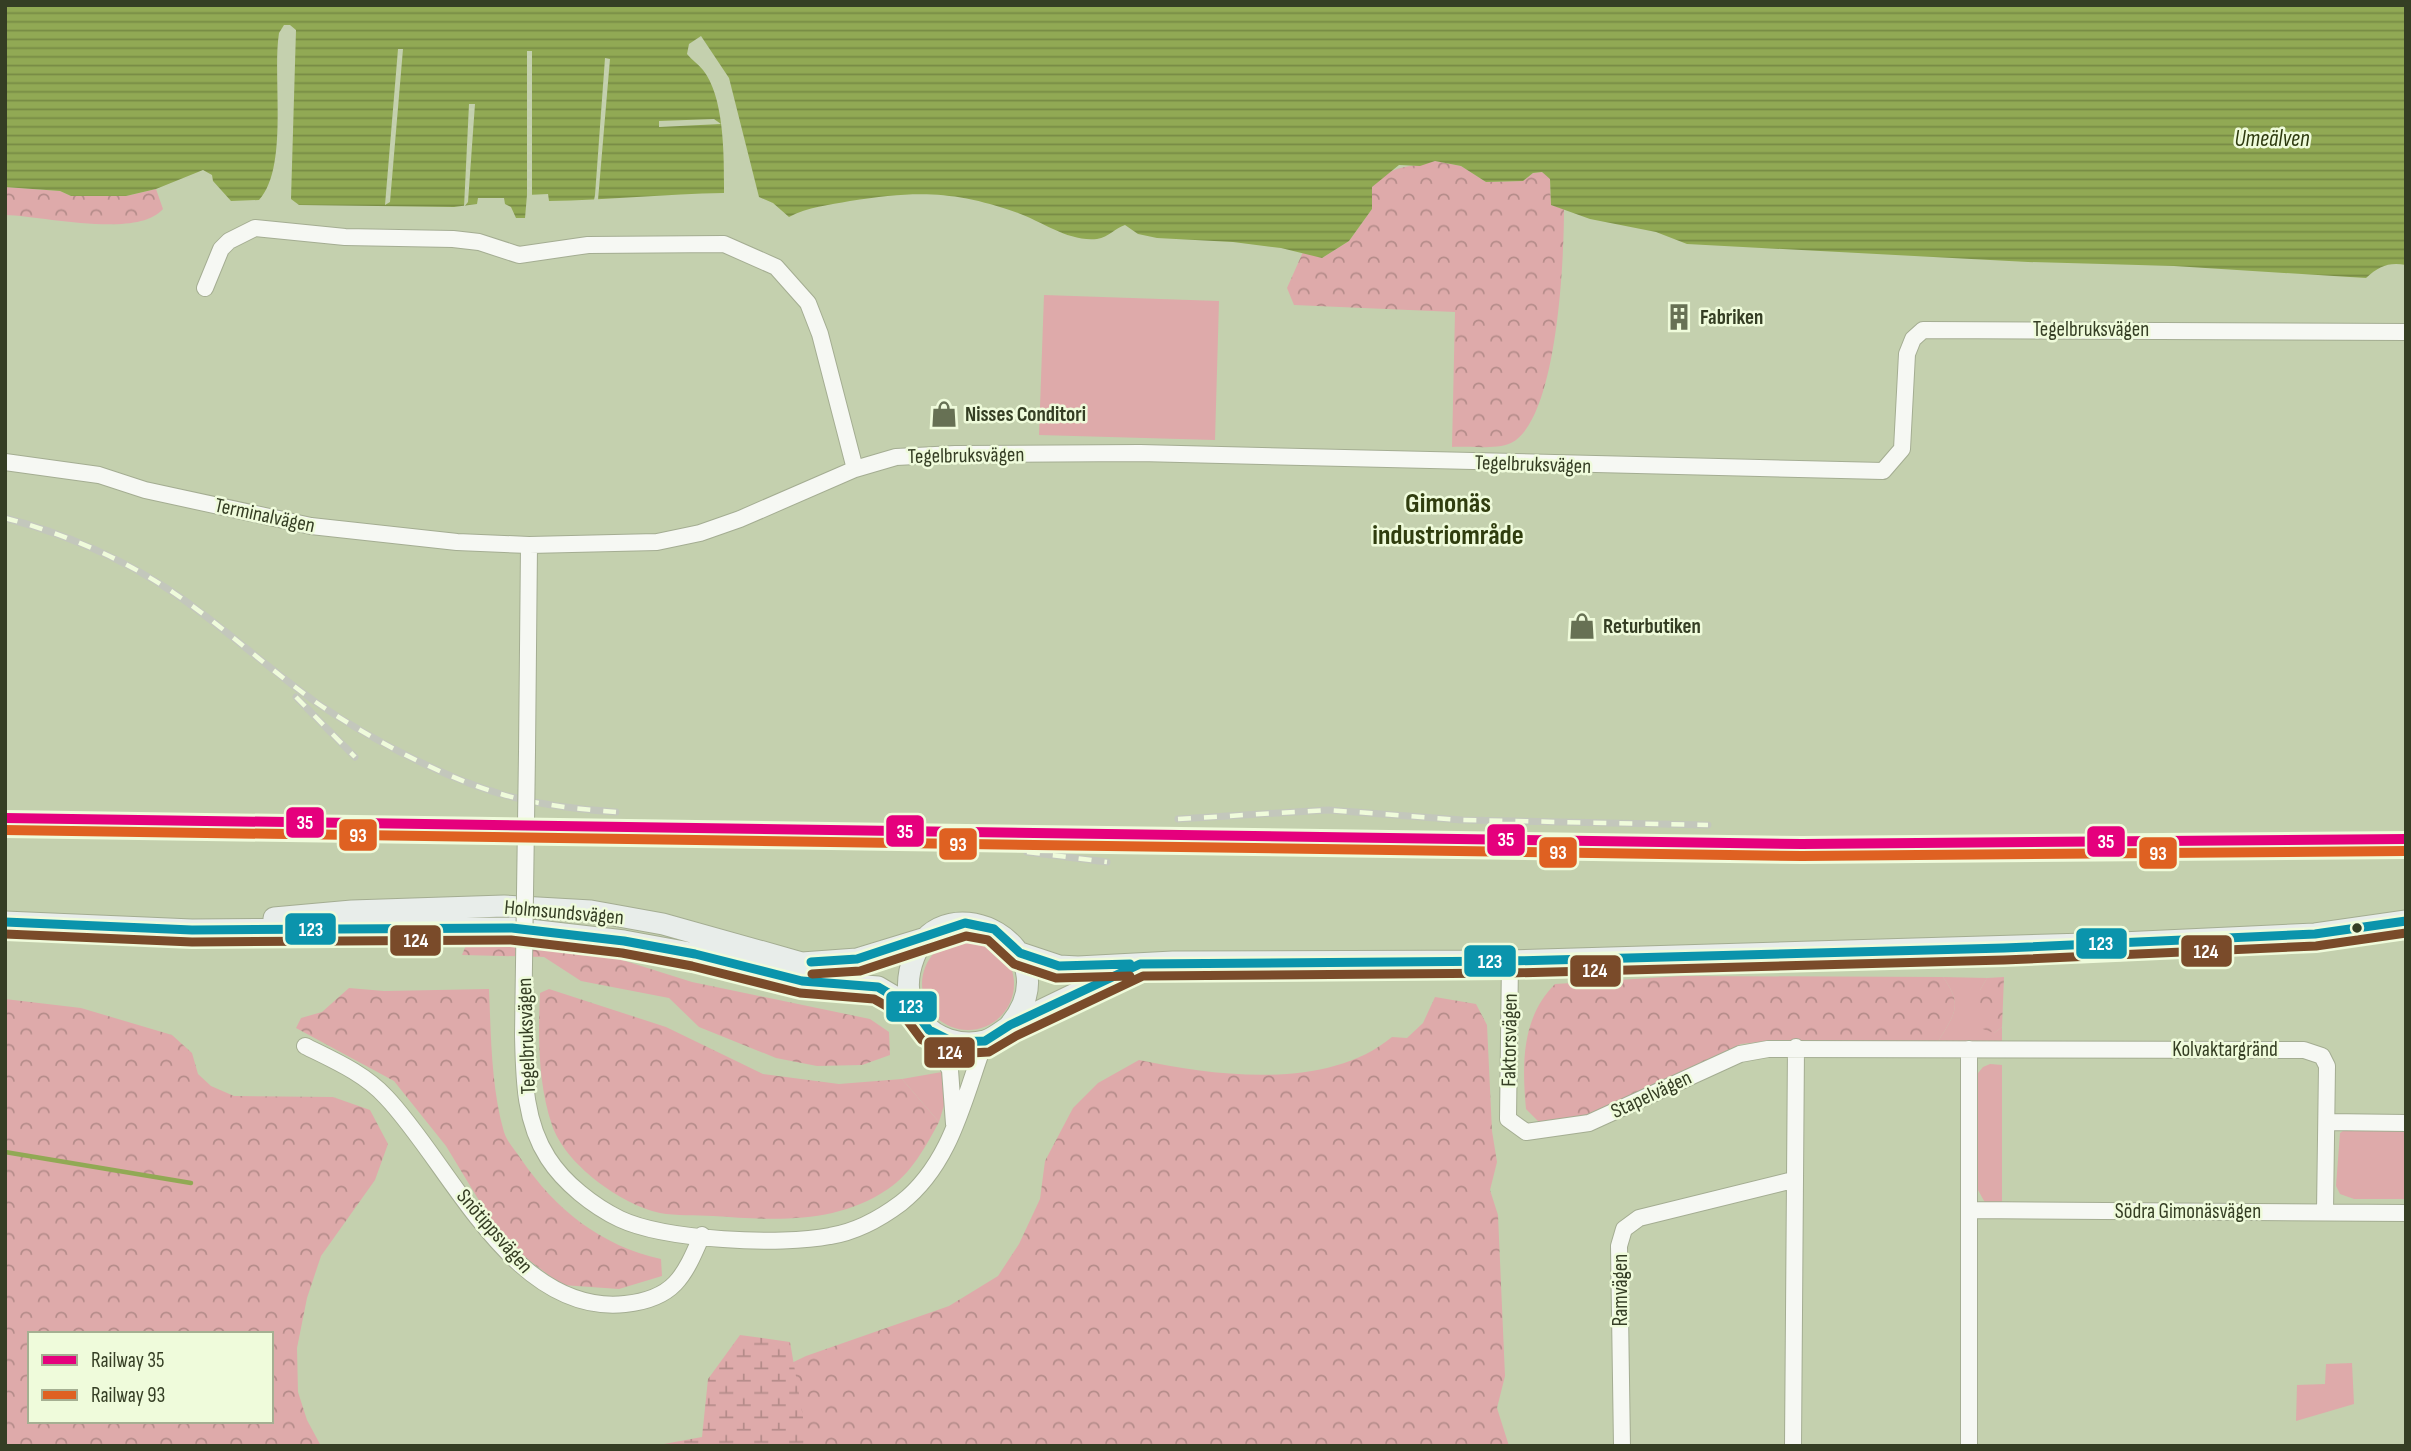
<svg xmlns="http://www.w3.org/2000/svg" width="2411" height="1451" font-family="'Sofia Sans Condensed',sans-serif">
	<defs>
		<pattern id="forest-crowns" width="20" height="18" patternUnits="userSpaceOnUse" patternTransform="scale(1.75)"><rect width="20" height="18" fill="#deaaaa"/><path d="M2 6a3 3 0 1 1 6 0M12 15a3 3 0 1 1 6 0" fill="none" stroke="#b58c8a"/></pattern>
		<pattern id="wetland-marsh" width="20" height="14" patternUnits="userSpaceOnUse" patternTransform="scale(1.75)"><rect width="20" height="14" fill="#deaaaa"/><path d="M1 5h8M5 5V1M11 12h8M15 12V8" fill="none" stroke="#b58c8a"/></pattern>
		<pattern id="water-rules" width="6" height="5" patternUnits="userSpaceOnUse" patternTransform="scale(1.75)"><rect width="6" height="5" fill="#91a954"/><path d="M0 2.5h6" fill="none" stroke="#778b45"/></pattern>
	</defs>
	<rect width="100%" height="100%" fill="#c4d0ae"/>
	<path fill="#deaaaa" d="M1044,295L1219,301L1215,440L1039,435Z
		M922 984a46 46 0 1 1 92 0a46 46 0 1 1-92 0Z
		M1943,977L1987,978L1980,990L1994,1033L2002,1027V1045L1938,1042C1954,1014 1964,1006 1943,977Z
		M1990,1064L2002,1065V1208H1988L1973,1181L1974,1078L1983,1067Z
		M942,1072L945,1074V1102L939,1122L902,1079Z
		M2350,1126L2406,1127V1199H2354L2340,1194L2336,1186L2340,1133Z
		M2352,1363L2354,1404L2296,1421L2297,1385L2325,1384L2326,1364Z"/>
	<path fill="url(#forest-crowns)" fill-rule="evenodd" d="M1435,161L1461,166L1486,182L1523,181L1533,173L1542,172L1550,178L1551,205L1564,209C1564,257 1558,420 1511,443C1495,450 1469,446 1452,447L1455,312L1294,305L1287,288L1303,252L1322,258L1349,241L1372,209V187C1397,161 1405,170 1435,161Z
		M5,187L60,191L71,196H126L156,189L163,209C137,239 44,216 5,215Z
		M468,940H538L619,959L692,982L870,1019L889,1032L890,1055L862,1065L817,1066L776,1058L699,1027L669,998L581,981L544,957L462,955Z
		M1682,976L1943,977C1964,1006 1954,1014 1938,1042L1768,1041L1741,1044L1580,1119L1541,1124L1526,1109C1522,1065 1521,1018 1555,984Z
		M2004,977L2002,1027L1994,1033L1980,1028V990L1987,978Z
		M349,988L384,991L489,989C491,1035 491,1087 504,1132C507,1142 516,1151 521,1159C555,1209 601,1246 661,1259L662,1276L619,1289L562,1285L514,1249L486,1212L446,1146L394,1081L296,1028L301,1018L322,1012Z
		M549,989L666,1027L763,1074L839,1084L902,1079L939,1122C926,1146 911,1174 888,1189C835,1225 773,1220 713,1216C696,1215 676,1216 660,1213C620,1204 565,1164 552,1125C538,1084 538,1036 540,993Z
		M1435,997L1476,1004L1487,1025L1492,1131L1497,1162L1490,1190L1498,1215L1505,1376L1497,1408L1509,1446H750L779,1369L806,1356L949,1306L998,1276L1019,1244L1040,1199L1045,1161L1073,1108L1098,1083L1139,1060C1216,1076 1327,1091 1392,1037L1407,1038L1423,1023Z
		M5,999L81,1008L172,1035L192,1053L198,1074L211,1086L234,1096L333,1097L370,1110L388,1144L375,1180L321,1256L307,1298L297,1348L298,1392L307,1420L321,1446H5ZM30,1334H271V1421H30Z"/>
	<path fill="url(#wetland-marsh)" d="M740,1335L790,1342L808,1446H653L702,1437L708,1379Z"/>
	<path fill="url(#water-rules)" d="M5,5H2406V265C2389,262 2379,266 2366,278L2174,266L2028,262L1687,244L1656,232L1590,219L1551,205L1550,179L1542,172L1533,173L1523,181L1486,182L1461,166L1435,161L1420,166L1399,165L1372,187V209L1349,241L1322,258L1281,248L1233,242L1157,238L1138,234L1125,225C1115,228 1109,237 1097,239C1069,242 1043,222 1018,213C953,190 916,191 850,201C829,205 808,207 789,217L773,203L759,197L729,78L701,36L689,44L687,54C692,60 698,64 703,70C725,98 724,158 724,193C666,194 608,200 549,201L548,194L527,195L525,218H516L511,207L505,204L504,198H478L477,204L454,207L299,205L291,199L296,30L290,25H284L279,33C272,77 289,167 259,200L231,201L213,181L212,175L203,170L156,189L126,196H71L60,191L5,187Z"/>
	<path fill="#c4d0ae" d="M398,49H403L390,202L385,205Z
		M527,51H532V195H527Z
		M605,58L610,59L598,200H594L595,195Z
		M469,104H475L468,202L464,207Z
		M714,119L721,124L659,127V121Z"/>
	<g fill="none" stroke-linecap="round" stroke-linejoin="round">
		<path stroke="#91a954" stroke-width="4.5" d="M5,1152L191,1183"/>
		<defs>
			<path id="street" d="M205,288L221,249L229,241L255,228L345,237L453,239L479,242L519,255L588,245L724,244L776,267L808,303L820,334L855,469
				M5,462L99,475L145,490L311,526L457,542L529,545L657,542L700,533L740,519L855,469L896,457L955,454L1140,453L1883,471L1902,449L1907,354L1913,339L1923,330L2406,332
				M527,752L529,545
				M1510,961L1508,1119L1526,1132L1589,1123L1740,1054L1768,1049L2304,1050L2322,1056L2327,1066L2325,1211
				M929,1030L950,1070L954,1124
				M523,1035C524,1077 524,1121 548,1158C564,1183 593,1206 620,1219C665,1240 781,1246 830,1236C855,1232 881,1218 901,1203C952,1163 964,1097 985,1041
				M305,1046C333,1060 364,1073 386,1097C451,1165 513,1316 625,1304C674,1299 684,1277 702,1235
				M2327,1122L2406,1123
				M1969,1210L2406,1213
				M1622,1446L1619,1246L1624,1229L1639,1218L1793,1180
				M1793,1446L1796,1047
				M1969,1446V1049"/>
			<path id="secondary" d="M274,918L352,911L504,906L591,911L663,924L802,963L857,959L929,937
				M5,922L192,930L512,928L624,941L695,954L802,981L878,987L912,1007
				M1020,953L1059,966L1078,967L1173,962L1510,961L2121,943L2315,934L2406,921
				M1010,1025C1074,947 944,880 914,957C906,978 906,1000 919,1018C934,1039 961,1047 985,1041C997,1037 1006,1027 1017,1022C1054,1004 1091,986 1128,969"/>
		</defs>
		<use href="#street" stroke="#a4ad92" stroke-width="18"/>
		<use href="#secondary" stroke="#a4ad92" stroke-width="23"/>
		<use href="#street" stroke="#f6f8f3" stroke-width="16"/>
		<use href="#secondary" stroke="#e8edea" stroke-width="21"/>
		<defs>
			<path id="rail" d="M5,518C63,533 124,559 174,593C224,627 267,668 317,703C367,737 442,777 501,794C538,805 577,809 616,812
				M296,697L355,757
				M1178,819L1328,810L1462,820L1708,825
				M5,828L564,834L1044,844L1223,836
				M1027,852L1107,862"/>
		</defs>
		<use href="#rail" stroke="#c3c7bc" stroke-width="7"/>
		<use href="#rail" stroke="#effbdb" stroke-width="4.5" stroke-dasharray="13" stroke-linecap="butt"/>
		<defs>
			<path id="street-bridge" d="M523,1035L527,752"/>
		</defs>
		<use href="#street-bridge" stroke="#a4ad92" stroke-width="18" stroke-linecap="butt"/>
		<use href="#street-bridge" stroke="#f6f8f3" stroke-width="16"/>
		<defs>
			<path id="bus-1" d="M5,922L192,930L512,928L624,941L695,954L802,981L878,987L912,1007L929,1030L953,1042L985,1041L1010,1025L1140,964L1510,961L2004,948L2315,934L2406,921
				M811,962L857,959L965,923L994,929L1020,953L1059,966L1130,964"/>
			<path id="bus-2" d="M5,934L192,942L511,940L622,953L692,966L800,993L874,999L904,1016L922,1040L953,1054L989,1052L1016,1036L1143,976L1510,973L2004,960L2316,946L2406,933
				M812,974L860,971L966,936L988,940L1014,964L1056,978L1130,976"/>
		</defs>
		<use href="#bus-1" stroke="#effbdb" stroke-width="14"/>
		<use href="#bus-2" stroke="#effbdb" stroke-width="14"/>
		<use href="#bus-1" stroke="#0b94ac" stroke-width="9"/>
		<use href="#bus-2" stroke="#7a4b2a" stroke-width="9"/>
		<defs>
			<path id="rail-1" d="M5,818L1802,844L2406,839"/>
			<path id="rail-2" d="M5,830L1802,856L2406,851"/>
		</defs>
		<use href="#rail-1" stroke="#effbdb" stroke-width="16"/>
		<use href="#rail-2" stroke="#effbdb" stroke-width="16"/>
		<use href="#rail-1" stroke="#e5007d" stroke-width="10"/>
		<use href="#rail-2" stroke="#df6122" stroke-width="10"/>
	</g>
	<defs>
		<symbol id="building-bare" viewBox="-9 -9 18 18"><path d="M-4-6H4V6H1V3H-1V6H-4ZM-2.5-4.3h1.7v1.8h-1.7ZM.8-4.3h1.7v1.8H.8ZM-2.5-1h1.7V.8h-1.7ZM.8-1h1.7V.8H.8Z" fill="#677154" stroke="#effbdb" stroke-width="2.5" paint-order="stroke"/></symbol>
		<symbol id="shop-bare" viewBox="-9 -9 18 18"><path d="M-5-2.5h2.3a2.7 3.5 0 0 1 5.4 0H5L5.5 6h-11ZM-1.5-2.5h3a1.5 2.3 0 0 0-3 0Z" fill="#677154" stroke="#effbdb" stroke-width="2.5" paint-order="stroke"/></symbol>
	</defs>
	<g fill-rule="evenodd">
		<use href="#building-bare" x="1660" y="298" width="38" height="38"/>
		<use href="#shop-bare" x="925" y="395" width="38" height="38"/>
		<use href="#shop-bare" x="1563" y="607" width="38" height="38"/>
	</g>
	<circle fill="#353e24" stroke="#effbdb" stroke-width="2.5" cx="2357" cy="928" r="6"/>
	<g text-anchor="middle" stroke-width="5" stroke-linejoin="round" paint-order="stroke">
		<g font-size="21" font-weight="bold" fill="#353e24" stroke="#effbdb" text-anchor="start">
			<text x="1700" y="324">Fabriken</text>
			<text x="965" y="421">Nisses Conditori</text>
			<text x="1603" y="633">Returbutiken</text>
		</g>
		<g font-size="21" fill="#353e24" stroke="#effbdb">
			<text x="2091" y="336">Tegelbruksvägen</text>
			<text transform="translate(966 455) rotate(-1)" y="7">Tegelbruksvägen</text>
			<text transform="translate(1533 464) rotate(2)" y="7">Tegelbruksvägen</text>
			<text transform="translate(265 515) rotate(12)" y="7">Terminalvägen</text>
			<text transform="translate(564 912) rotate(5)" y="7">Holmsundsvägen</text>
			<text transform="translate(526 1036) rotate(-92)" y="7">Tegelbruksvägen</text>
			<text transform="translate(1509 1040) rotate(-89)" y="7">Faktorsvägen</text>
			<text x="2225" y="1056">Kolvaktargränd</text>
			<text transform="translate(1651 1094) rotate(-25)" y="7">Stapelvägen</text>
			<text x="2188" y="1218">Södra Gimonäsvägen</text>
			<text transform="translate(495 1231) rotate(49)" y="7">Snötippsvägen</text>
			<text transform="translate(1620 1290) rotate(-90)" y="7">Ramvägen</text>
		</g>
		<g font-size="23" font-style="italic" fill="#2e3a0f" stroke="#effbdb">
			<text x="2272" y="146">Umeälven</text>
		</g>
		<g font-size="28" font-weight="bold" fill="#303d0f" stroke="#effbdb">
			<text x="1448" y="512">Gimonäs<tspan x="1448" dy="32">industriområde</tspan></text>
		</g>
	</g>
	<g stroke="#effbdb" stroke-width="2.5">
		<rect x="285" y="806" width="40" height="33" rx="7" fill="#e5007d"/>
		<rect x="885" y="814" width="40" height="34" rx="7" fill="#e5007d"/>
		<rect x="338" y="818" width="40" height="34" rx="7" fill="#df6122"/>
		<rect x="1486" y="823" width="40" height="34" rx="7" fill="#e5007d"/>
		<rect x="2086" y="825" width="40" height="33" rx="7" fill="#e5007d"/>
		<rect x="938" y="827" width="40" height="34" rx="7" fill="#df6122"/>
		<rect x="1538" y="836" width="40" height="33" rx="7" fill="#df6122"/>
		<rect x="2138" y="836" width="40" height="34" rx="7" fill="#df6122"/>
		<rect x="284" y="912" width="53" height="34" rx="7" fill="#0b94ac"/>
		<rect x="389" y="924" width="53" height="33" rx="7" fill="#7a4b2a"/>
		<rect x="2075" y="927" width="53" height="33" rx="7" fill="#0b94ac"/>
		<rect x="2180" y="934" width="53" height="34" rx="7" fill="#7a4b2a"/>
		<rect x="1463" y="944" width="54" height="34" rx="7" fill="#0b94ac"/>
		<rect x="1569" y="954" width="53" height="34" rx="7" fill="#7a4b2a"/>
		<rect x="885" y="990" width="53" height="33" rx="7" fill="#0b94ac"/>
		<rect x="923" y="1036" width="53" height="33" rx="7" fill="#7a4b2a"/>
	</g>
	<g font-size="19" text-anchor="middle" font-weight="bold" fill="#fff">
		<text x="305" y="829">35</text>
		<text x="905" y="838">35</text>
		<text x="358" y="842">93</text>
		<text x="1506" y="846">35</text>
		<text x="2106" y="848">35</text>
		<text x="958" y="851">93</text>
		<text x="1558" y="859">93</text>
		<text x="2158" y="860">93</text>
		<text x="311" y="936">123</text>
		<text x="416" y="947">124</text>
		<text x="2101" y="950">123</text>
		<text x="2206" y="958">124</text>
		<text x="1490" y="968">123</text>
		<text x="1595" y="977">124</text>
		<text x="911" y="1013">123</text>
		<text x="950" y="1059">124</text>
	</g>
	<rect width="2411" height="1451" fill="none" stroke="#353e24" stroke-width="14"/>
	<rect x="28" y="1332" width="245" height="91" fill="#effbdb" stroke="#a5af92" stroke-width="2"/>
	<rect x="42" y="1355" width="35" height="10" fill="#e5007d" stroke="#a5af92" stroke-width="2"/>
	<text x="91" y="1367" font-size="21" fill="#353e24">Railway 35</text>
	<rect x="42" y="1390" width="35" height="10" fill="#df6122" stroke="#a5af92" stroke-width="2"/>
	<text x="91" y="1402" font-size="21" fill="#353e24">Railway 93</text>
</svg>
